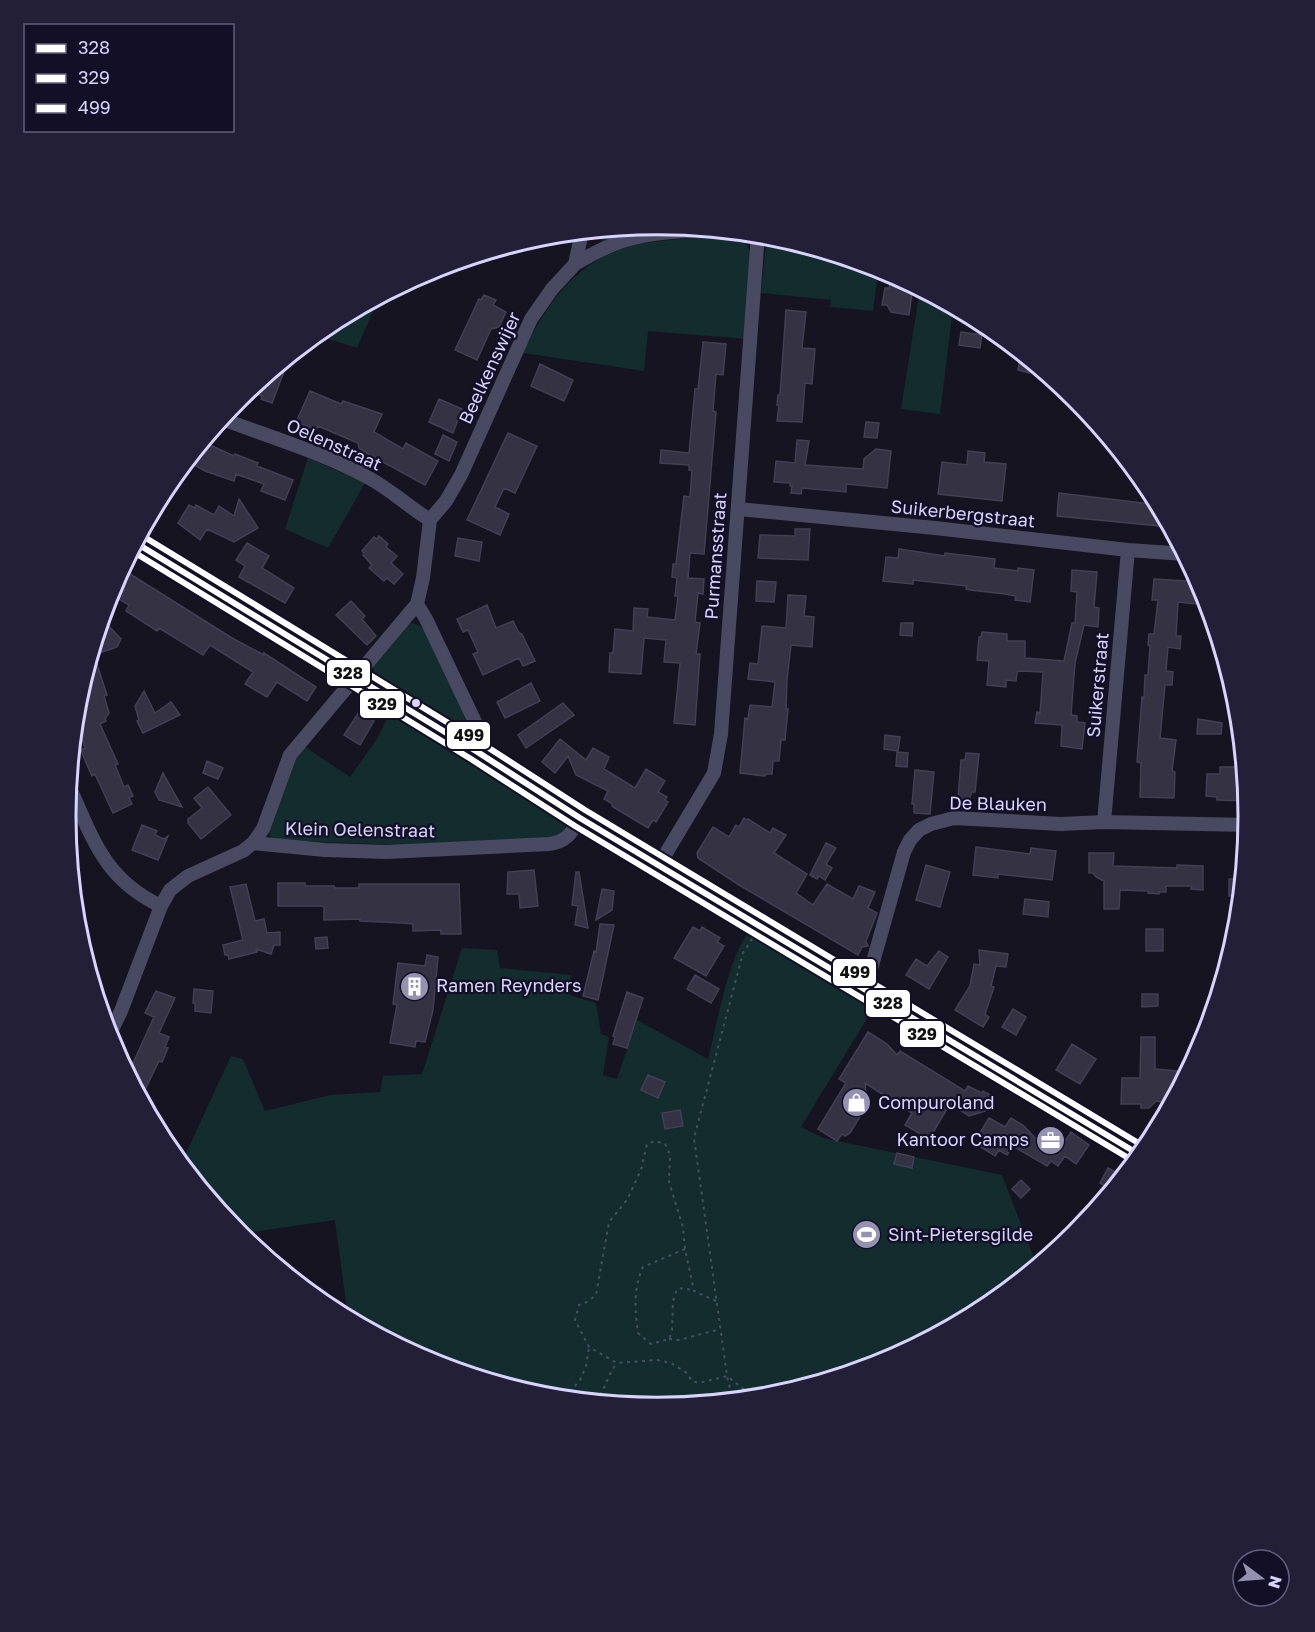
<svg xmlns="http://www.w3.org/2000/svg" width="1315" height="1632" font-family="'Golos Text',sans-serif">
	<rect width="100%" height="100%" fill="#161421"/>
	<path fill="#132c2d" d="M658,225H666L636,230L603,241L597,239L591,231Z
		M778,237L879,268L873,311L830,307L831,300L761,293L765,253L768,243Z
		M693,238H743L751,254L747,339L648,331L644,371L523,353C544,308 574,264 624,248C646,241 670,240 693,238Z
		M920,289L953,307L940,414L901,409Z
		M379,297L357,348L316,335L329,324Z
		M308,458L365,483L328,548L285,529Z
		M413,623L420,626L425,631L472,729L468,734L374,676V666L402,628L407,624Z
		M390,713L566,819C566,830 563,834 552,839L424,846L273,840L270,836L269,832L295,760L304,746L350,777L377,739Z
		M749,932L874,1007L801,1127L823,1138L1002,1175L1037,1266L986,1308L884,1363L773,1396L657,1407L542,1396L431,1362L348,1318L335,1220L239,1234L181,1164L231,1056L243,1059L265,1111L330,1095L380,1092L383,1076L422,1074L462,948L497,950L500,968L571,975L569,995L596,1003L601,1034L609,1037L603,1075L617,1079L637,1020L708,1059C717,1025 728,957 749,932Z"/>
	<path fill="#343243" stroke="#433f54" stroke-width="1.5" d="M903,283L913,285L909,315L891,312L887,305H882L885,288H889L890,284L902,286Z
		M484,295L496,300L493,305L506,312L499,327L491,329L477,360L455,350L479,299L481,300Z
		M786,310L806,312L802,348L815,349L812,384L805,383L802,422L777,421L779,406L777,405L778,395H780Z
		M961,332L982,335L980,348L959,345Z
		M703,342L726,344L723,375L716,374L713,411L716,412L704,554L690,553L688,578L704,579L703,594L698,593L695,622L700,623L696,654H700L695,725L674,723L680,663L664,662L666,640L644,638L641,674L609,672L610,653H613L615,629L633,631L634,608L648,609L647,617L675,620L678,596H675L677,578L672,577L673,564H676L684,496L690,497L692,470H689V465L660,463L661,450L689,453L695,389H698Z
		M1021,353L1032,362L1030,373L1018,370Z
		M290,356L272,403L261,399L262,396L248,390Z
		M540,364L573,380L564,401L531,386Z
		M310,391L341,404L343,401L382,414L374,432L403,449L406,443L438,461L425,485L363,451L359,448L358,443L318,426L316,430L296,422Z
		M439,399L462,409L453,433L429,422Z
		M866,422L879,423L877,438L864,437Z
		M508,433L537,446L515,493L504,488L495,507L509,514L500,535L467,520Z
		M443,435L457,442L449,461L435,454Z
		M797,440L809,441L805,465L863,469L864,459L876,449L891,451L887,488L846,484V492L802,488L801,494L791,493L792,486H790V483L774,482L776,461L795,463Z
		M203,442L234,456L235,454L258,463L257,466L293,480L285,500L261,491L264,484L236,474L234,481L205,471L189,462L192,456Z
		M968,451L985,453L984,462L1006,464L1002,501L938,494L942,462L967,465Z
		M1059,493L1159,505L1171,527L1057,516Z
		M239,499L258,528L234,542L207,529L200,540L178,523L189,505L195,508L196,505L214,515L219,506L234,516Z
		M795,529H810L808,560L758,558L760,535L795,536Z
		M379,536L388,544L386,547L397,556L391,563L403,574L394,584L387,578L384,581L369,568L372,565L363,555L364,553L362,551L374,537L377,539Z
		M458,538L482,542L479,561L455,556Z
		M247,543L269,556L262,568L294,588L285,603L239,577L245,566L236,560Z
		M899,549L945,556V553L995,559L994,568L1018,571V568L1034,570L1030,602L1015,600L1016,596L1005,594L970,590L966,589L967,586L913,580V584L883,581L886,557L898,558Z
		M122,569L232,638L264,655V653L316,687L307,701L277,682L267,697L245,684L253,672L221,652L210,645L203,655L159,628L157,631L126,611L129,605L110,594Z
		M1072,570L1097,572L1094,607L1099,608L1098,627L1084,625L1075,663L1071,715L1077,716V722L1085,723L1082,749L1061,746L1062,725L1035,723L1037,712L1040,713L1043,672L1019,671L1017,672L1016,681L1006,680V687L987,685L989,661L977,660L979,637H981L982,632L1007,634V641H1025V658L1064,661L1072,623H1075L1077,592L1071,591Z
		M1187,577L1198,578L1206,597L1205,605L1178,602L1176,636H1181L1180,649L1168,647L1166,671L1173,672L1172,685H1165L1160,738L1176,740L1172,771L1175,772L1174,798L1140,797L1141,763L1137,762L1142,697L1144,698L1145,675H1148L1150,646L1148,645L1149,634H1154L1158,600H1152L1154,579L1187,581Z
		M757,581L776,582L774,602L756,601Z
		M788,595L806,596L804,616L814,617L812,647L791,645L787,679L786,709H788L785,740H781L779,761H773L772,774H766L765,776L740,773L745,718L748,719L750,705L772,707L775,682L748,679L750,663L758,664L762,626L786,628Z
		M351,601L365,616L362,619L376,636L367,645L336,615Z
		M487,605L496,628L513,621L519,633L522,634L535,661L523,666L519,658L483,675L473,654L478,652L468,630L463,632L457,619Z
		M102,619L121,639L117,647L94,655L107,695L104,696L109,713L105,719L106,721L100,724L118,764L115,765L124,787L128,785L133,796L129,798L132,804L113,813L95,774L92,776L87,765L81,750L85,748L76,719L77,700Z
		M901,623H913L912,636L900,635Z
		M531,683L540,701L505,718L497,702Z
		M144,691L155,713L171,702L180,715L143,733L137,721L139,720L135,706Z
		M563,703L574,715L526,748L518,735Z
		M359,712L374,721L360,745L344,735Z
		M1198,719L1222,723L1221,734H1197Z
		M885,735L900,737L898,751L884,749Z
		M560,739L586,760L593,748L609,757L604,769L635,788L646,769L665,781L658,792L667,797L665,800L668,802L656,822L653,820L648,828L613,807L611,803L604,799L608,791L576,775L568,756L555,773L542,762Z
		M897,752L908,753L907,767L896,766Z
		M966,753L979,754L975,792H972L969,800L958,799L961,760H965Z
		M207,761L223,768L218,779L203,773Z
		M1220,767H1244L1247,801L1217,800V797L1206,796L1207,774H1220Z
		M915,770L934,772L930,814L914,813V804H912Z
		M163,773L182,807L159,800L155,792Z
		M208,787L231,815L201,839L188,823V819L202,808L194,798Z
		M744,818L747,820L748,819L770,833L773,828L786,835L774,853L807,874L796,893L813,905L827,884L853,899L859,886L875,892L868,908L877,913L866,941L868,946L862,947L858,955L739,885L698,858L697,853L713,827L729,837L736,825L739,827Z
		M142,825L157,831L155,835L164,839L168,836L158,860L132,850Z
		M826,843L836,848L826,864L832,868L825,880L819,876L817,879L810,875Z
		M976,847L1030,854L1031,848L1056,851L1052,880L998,874V878L973,875Z
		M1089,853H1114L1113,866L1177,868V865L1203,866V890L1191,889L1192,886H1166V892H1159V894L1148,893V891L1120,890L1119,909H1104V881L1096,877L1093,873H1089Z
		M926,865L950,872L940,907L916,900Z
		M534,870L538,906L520,908L519,894H507L508,872Z
		M576,872H579L588,928L575,925L578,906L572,905Z
		M1229,879H1243L1241,896H1229Z
		M278,883H305V886H334L335,888H359V884H459L461,934H441V930L413,931V924L403,923L360,921V919L324,920V907L321,906H278Z
		M246,884L255,921L264,919L267,933L280,932V945H274L271,954L256,949L257,952L229,959L228,955H225L223,945L243,940L230,887Z
		M602,889L614,891L612,910L596,920Z
		M1025,899L1049,902L1048,917L1023,914Z
		M600,924L614,925L598,1000L583,996L594,951L596,952Z
		M693,927L700,931L702,927L720,938L717,942L724,946L706,976L674,958Z
		M1146,929H1163V951H1146Z
		M327,937L328,948L316,949L315,938Z
		M979,950L1008,954L1006,967L996,966L991,986L994,987L985,1014L989,1017L983,1027L955,1010L970,986L974,964L980,965Z
		M939,951L948,957L929,989L906,975L916,959L927,966Z
		M427,955L438,957L433,1010L425,1042L416,1041L415,1047L390,1043L397,1005L393,1004L398,963L425,966Z
		M695,975L719,989L711,1003L687,989Z
		M194,989L213,991L211,1013L195,1011V1003H193Z
		M156,991L175,998L159,1033L169,1037L165,1047L168,1048L162,1062L159,1061L141,1098L128,1074L154,1017L145,1013Z
		M627,992L643,998L627,1048L613,1044L615,1037L613,1036Z
		M1142,994H1158V1006L1142,1007Z
		M1013,1009L1026,1017L1016,1035L1002,1027Z
		M868,1032L887,1044L897,1055L900,1051L965,1091L968,1086L982,1093L983,1091L994,1097L985,1111L969,1116L950,1104L929,1139L905,1125L912,1113L865,1083L867,1105L850,1133L845,1136L842,1134L837,1141L818,1129L846,1083L839,1079Z
		M1141,1037H1155V1069L1188,1072L1171,1104L1156,1101L1149,1108H1141V1104H1121L1122,1078H1140Z
		M1072,1044L1096,1059L1080,1084L1056,1070Z
		M648,1075L665,1082L658,1098L641,1090Z
		M680,1110L683,1126L665,1129L662,1113Z
		M989,1118L1005,1127L1011,1118L1024,1126L1037,1140L1045,1127L1066,1140L1071,1132L1089,1145L1076,1164L1065,1156L1058,1166L1051,1161L1047,1166L1013,1146L1007,1155L999,1150L995,1156L981,1147L985,1139L978,1136Z
		M897,1153L914,1157L912,1168L894,1164Z
		M1108,1168L1123,1176L1112,1190L1100,1183Z
		M1021,1180L1030,1189L1021,1198L1012,1189Z"/>
	<g fill="none" stroke-linecap="round" stroke-linejoin="round">
		<path stroke="#44505f" stroke-width="2" stroke-dasharray="3 4.5" stroke-linecap="butt" d="M685,1249L643,1267C633,1288 635,1311 638,1333L651,1344L669,1339L672,1331L673,1301L677,1289L684,1288L694,1291
			M716,1301L694,1291L685,1249L683,1227L669,1182L670,1158L668,1149L665,1144L655,1141L647,1144L641,1170L627,1200L609,1222L596,1295L587,1302L579,1305L575,1320L589,1347L617,1363L657,1360L671,1363L687,1373L692,1381L699,1383L727,1376L750,1394
			M669,1339L679,1340L720,1329
			M750,1398V1394L775,1386L786,1388L835,1372L847,1374
			M569,1399V1393L580,1380L586,1366L589,1347
			M738,1400L730,1389L727,1376L694,1138L743,953L752,939
			M595,1401C607,1388 606,1377 617,1363"/>
		<path stroke="#4a4962" stroke-width="14" d="M575,264C592,254 608,245 626,240C652,232 683,231 710,230
			M222,419C268,436 326,454 369,478C391,490 409,507 430,520
			M738,509L935,528L1128,550L1185,554
			M430,520L446,501L461,475L531,319L552,289L575,264L582,232
			M417,604L426,619L477,726L476,751
			M69,786C93,839 104,879 161,906
			M1104,822L1128,550
			M253,843L325,850L387,852L549,844C567,842 572,832 580,818
			M659,865L714,773L721,734L758,234
			M864,989L869,976L904,852L910,840L919,830L931,824L954,818L1061,824L1104,822L1248,825
			M109,1036L121,1011L161,906L170,890L188,876L243,851L253,843L263,829L290,755L417,604L423,578L430,520"/>
		<path stroke="#4a4962" stroke-width="16" d="M136,543L476,751L580,818L1140,1155"/>
		<defs>
			<path id="bus-1" d="M136,543L476,751L580,818L1140,1155"/>
			<path id="bus-2" d="M132,551L471,759L575,826L1135,1162"/>
			<path id="bus-3" d="M141,535L481,743L585,810L1145,1147"/>
		</defs>
		<use href="#bus-1" stroke="#130f26" stroke-width="10"/>
		<use href="#bus-2" stroke="#130f26" stroke-width="10"/>
		<use href="#bus-3" stroke="#130f26" stroke-width="10"/>
		<use href="#bus-1" stroke="#fff" stroke-width="6"/>
		<use href="#bus-2" stroke="#fff" stroke-width="6"/>
		<use href="#bus-3" stroke="#fff" stroke-width="6"/>
	</g>
	<defs>
		<symbol id="building-disc" viewBox="-11 -11 22 22"><circle r="9.5" fill="#9591b1" stroke="#130f26"/><path d="M-4-6H4V6H1V3H-1V6H-4ZM-2.5-4.3h1.7v1.8h-1.7ZM.8-4.3h1.7v1.8H.8ZM-2.5-1h1.7V.8h-1.7ZM.8-1h1.7V.8H.8Z" fill="#fff"/></symbol>
		<symbol id="shop-disc" viewBox="-11 -11 22 22"><circle r="9.5" fill="#9591b1" stroke="#130f26"/><path d="M-5-2.5h2.3a2.7 3.5 0 0 1 5.4 0H5L5.5 6h-11ZM-1.5-2.5h3a1.5 2.3 0 0 0-3 0Z" fill="#fff"/></symbol>
		<symbol id="office-disc" viewBox="-11 -11 22 22"><circle r="9.5" fill="#9591b1" stroke="#130f26"/><path d="M-6-3h4V-5.5h4V-3h4V5H-6ZM-1-4.5V-3h2v-1.5ZM-6 0V1H6V0Z" fill="#fff"/></symbol>
		<symbol id="stadium-disc" viewBox="-11 -11 22 22"><circle r="9.5" fill="#9591b1" stroke="#130f26"/><path d="M0-5a6.5 5 0 1 0 0 10a6.5 5 0 1 0 0-10ZM-3.5-1.8h7v3.6h-7Z" fill="#fff"/></symbol>
	</defs>
	<g fill-rule="evenodd">
		<use href="#building-disc" x="398" y="970" width="33" height="33"/>
		<use href="#shop-disc" x="840" y="1086" width="33" height="33"/>
		<use href="#office-disc" x="1034" y="1124" width="33" height="33"/>
		<use href="#stadium-disc" x="850" y="1218" width="33" height="33"/>
	</g>
	<circle fill="#d9d4ff" stroke="#130f26" stroke-width="2" cx="416" cy="703" r="5"/>
	<g text-anchor="middle" stroke-width="4.5" stroke-linejoin="round" paint-order="stroke">
		<g font-size="18" fill="#d9d4ff" stroke="#130f26">
			<text transform="translate(490 368) rotate(-65)" y="6">Beelkenswijer</text>
			<text transform="translate(334 445) rotate(24)" y="6">Oelenstraat</text>
			<text transform="translate(963 514) rotate(6)" y="6">Suikerbergstraat</text>
			<text transform="translate(716 556) rotate(-86)" y="6">Purmansstraat</text>
			<text transform="translate(1098 685) rotate(-85)" y="6">Suikerstraat</text>
			<text transform="translate(998 804) rotate(1)" y="6">De Blauken</text>
			<text transform="translate(360 830) rotate(1)" y="6">Klein Oelenstraat</text>
		</g>
		<g font-size="18" fill="#d9d4ff" stroke="#130f26" text-anchor="start">
			<text x="436" y="992">Ramen Reynders</text>
			<text x="878" y="1109">Compuroland</text>
			<text x="1029" y="1146" text-anchor="end">Kantoor Camps</text>
			<text x="888" y="1241">Sint-Pietersgilde</text>
		</g>
	</g>
	<path d="M0 0H1315V1632H0ZM76 816a581 581 0 1 1 1162 0a581 581 0 1 1-1162 0Z" fill="#231f37" fill-rule="evenodd"/>
	<path fill="none" stroke="#d9d4ff" stroke-width="3" d="M76 816a581 581 0 1 1 1162 0a581 581 0 1 1-1162 0Z"/>
	<g stroke="#130f26" stroke-width="2">
		<rect x="326" y="659" width="45" height="28" rx="6" fill="#fff"/>
		<rect x="359" y="690" width="46" height="29" rx="6" fill="#fff"/>
		<rect x="446" y="721" width="45" height="29" rx="6" fill="#fff"/>
		<rect x="832" y="958" width="45" height="29" rx="6" fill="#fff"/>
		<rect x="865" y="989" width="46" height="29" rx="6" fill="#fff"/>
		<rect x="899" y="1020" width="46" height="28" rx="6" fill="#fff"/>
	</g>
	<g font-size="16" text-anchor="middle" font-weight="bold" fill="#111">
		<text x="348" y="679">328</text>
		<text x="382" y="710">329</text>
		<text x="469" y="741">499</text>
		<text x="855" y="978">499</text>
		<text x="888" y="1009">328</text>
		<text x="922" y="1040">329</text>
	</g>
	<rect x="24" y="24" width="210" height="108" fill="#130f26" stroke="#625e7d" stroke-width="1.5"/>
	<rect x="36" y="44" width="30" height="9" fill="#ffffff" stroke="#625e7d" stroke-width="1.5"/>
	<text x="78" y="54" font-size="18" fill="#d9d4ff">328</text>
	<rect x="36" y="74" width="30" height="9" fill="#ffffff" stroke="#625e7d" stroke-width="1.5"/>
	<text x="78" y="84" font-size="18" fill="#d9d4ff">329</text>
	<rect x="36" y="104" width="30" height="9" fill="#ffffff" stroke="#625e7d" stroke-width="1.5"/>
	<text x="78" y="114" font-size="18" fill="#d9d4ff">499</text>
	<g transform="translate(1261 1578) rotate(106)"><circle r="28" fill="#130f26" stroke="#625e7d" stroke-width="1.5"/>
	<path d="M0-4.5L10 22L0 15L-10 22Z" fill="#9591b1"/>
	<text y="-9" font-size="16" font-weight="bold" text-anchor="middle" fill="#d9d4ff">N</text>
	</g>
</svg>
